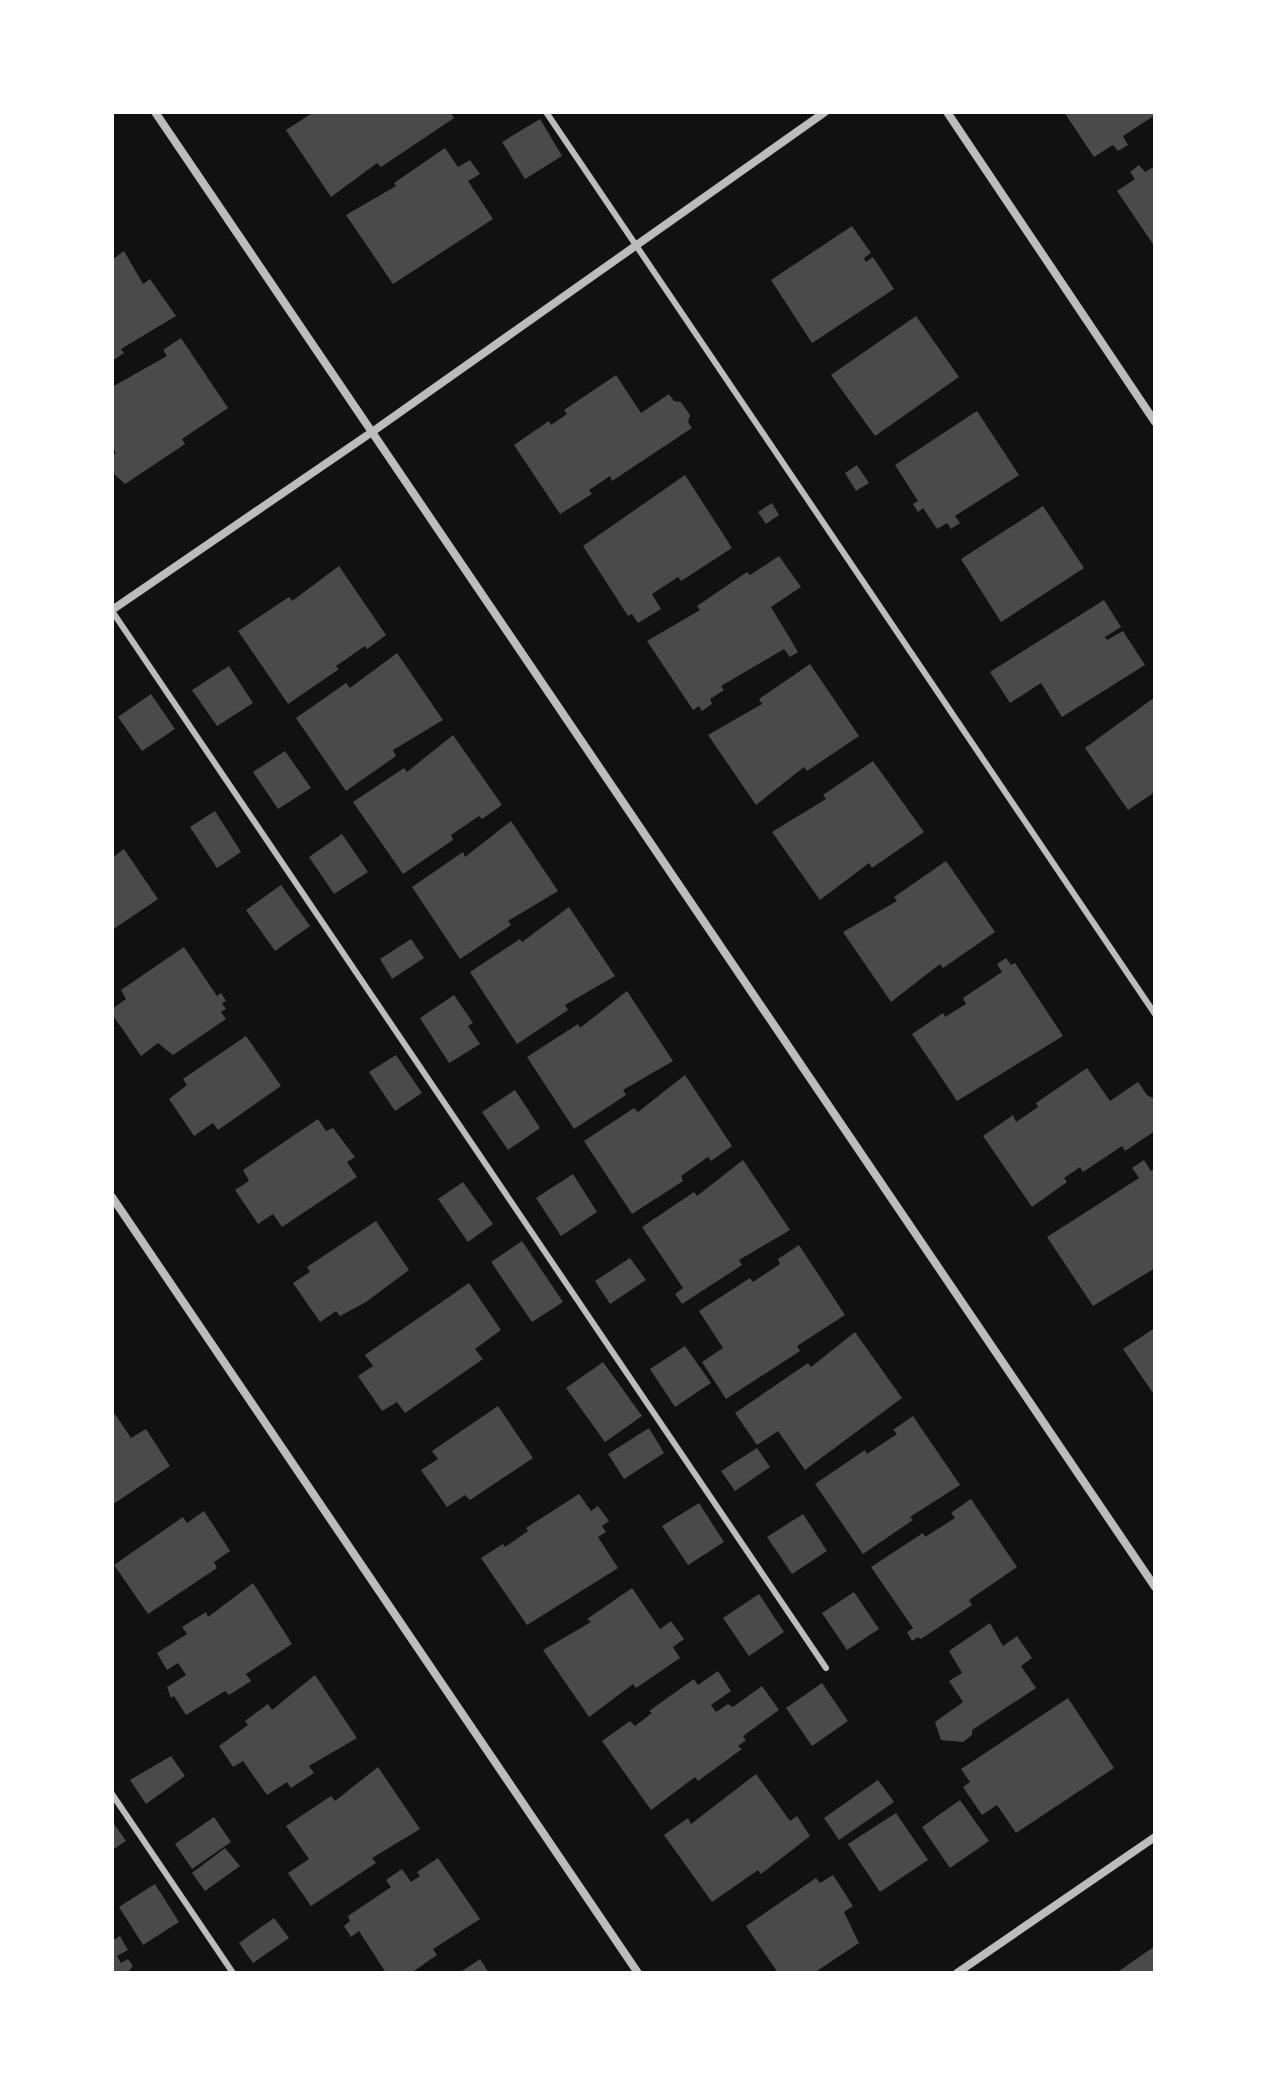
<svg xmlns="http://www.w3.org/2000/svg" width="1267" height="2085" font-family="'Noto Sans',sans-serif">
	<rect width="100%" height="100%" fill="#111"/>
	<path fill="#4a4a4a" d="M314,112H450L454,118L381,167L377,163L331,197L286,130Z
		M1064,112H1155V115L1123,136L1128,145L1118,151L1113,145L1094,157Z
		M540,119L562,156L525,179L502,142Z
		M445,148L458,167L470,160L480,174L468,181L493,219L393,284L346,215L396,186L394,183Z
		M1139,165L1145,172L1155,166V247L1117,191L1135,179L1130,172Z
		M852,226L871,253L864,258L866,262L873,257L894,289L812,343L771,280Z
		M124,251L143,284L150,279L176,316L121,349L124,353L112,361V260Z
		M916,316L959,377L875,436L831,375Z
		M181,338L228,408L182,439L185,444L125,484L112,472V456L116,453L112,446V387L167,356L163,350Z
		M616,375L641,413L669,394L674,401L681,402L690,415L688,422L692,428L612,481L610,476L589,490L592,494L560,514L514,445L549,421L551,425L567,414L564,410Z
		M977,411L1019,475L955,516L960,523L951,529L947,523L937,529L923,508L918,512L913,504L918,501L895,465Z
		M857,465L869,483L856,491L845,473Z
		M685,475L732,548L681,581L678,577L652,594L661,609L638,623L632,614L628,616L583,546Z
		M772,503L779,515L766,524L758,512Z
		M1043,506L1084,568L1001,622L961,559Z
		M779,556L801,587L771,607L798,652L790,657L784,649L721,686L724,690L710,699L712,704L702,711L699,706L693,710L647,641L700,610L697,606L747,572L750,575Z
		M339,566L386,635L367,649L365,646L336,666L339,669L288,704L238,631L289,597L292,601Z
		M1104,600L1121,627L1105,637L1107,640L1123,631L1145,665L1062,717L1041,683L1010,703L990,672Z
		M397,653L443,720L393,750L396,756L346,791L296,718L346,683L350,688Z
		M810,664L859,736L807,771L804,767L756,805L708,735L762,704L759,699Z
		M229,666L253,703L217,726L192,690Z
		M151,694L175,729L142,751L118,717Z
		M1155,697V792L1128,810L1085,748Z
		M453,735L502,805L482,819L479,816L451,835L453,840L403,874L353,802L404,768L407,772Z
		M285,751L311,788L278,809L253,772Z
		M873,761L924,832L872,868L869,863L820,900L772,832L826,799L823,795Z
		M215,811L241,852L217,868L190,827Z
		M511,821L558,891L508,921L511,925L460,959L412,887L463,852L465,857Z
		M342,834L368,872L334,894L309,857Z
		M124,849L158,899L112,930V858Z
		M946,861L995,932L943,968L940,964L891,1002L843,932L897,901L894,897Z
		M281,885L310,926L275,951L246,910Z
		M569,907L615,976L565,1005L568,1010L517,1044L470,972L520,939L522,942Z
		M411,939L424,958L392,979L380,959Z
		M184,947L217,996L221,993L226,1001L222,1003L226,1009L221,1012L226,1019L173,1055L158,1043L141,1056L112,1014V1009L126,999L121,990Z
		M1006,958L1011,965L1015,963L1063,1036L957,1101L912,1034L943,1013L945,1017L966,1004L963,998L1002,972L997,964Z
		M627,991L673,1061L623,1090L626,1095L574,1129L527,1057L578,1024L580,1028Z
		M454,995L473,1023L468,1026L480,1044L449,1063L420,1018Z
		M246,1036L281,1086L218,1130L213,1123L194,1136L169,1099L187,1085L183,1079Z
		M396,1055L422,1093L395,1111L369,1072Z
		M1087,1068L1110,1101L1138,1082L1147,1095L1155,1099V1131L1125,1151L1122,1146L1083,1172L1080,1167L1064,1178L1067,1182L1032,1207L983,1136L1013,1115L1016,1122L1038,1107L1036,1103Z
		M685,1075L732,1146L711,1161L708,1157L681,1176L683,1181L632,1214L584,1141L634,1108L638,1112Z
		M515,1090L540,1128L508,1150L482,1112Z
		M318,1119L326,1131L333,1128L355,1157L347,1162L357,1177L282,1227L273,1214L258,1224L235,1190L249,1181L243,1170Z
		M743,1160L790,1230L739,1260L742,1265L682,1304L675,1294L683,1288L642,1227L694,1192L697,1196Z
		M1144,1160L1151,1171L1155,1168V1268L1093,1306L1047,1237L1139,1178L1132,1168Z
		M573,1174L597,1212L561,1236L536,1198Z
		M463,1182L493,1224L468,1242L438,1199Z
		M376,1221L409,1270L366,1302L340,1316L336,1311L320,1322L293,1283L310,1272L307,1267Z
		M522,1241L563,1302L532,1322L491,1262Z
		M799,1245L845,1315L797,1346L800,1351L726,1399L702,1362L723,1348L699,1311L750,1278L753,1282L780,1264L778,1259Z
		M630,1258L646,1280L610,1304L595,1281Z
		M469,1283L501,1330L475,1349L483,1359L405,1413L397,1402L382,1411L358,1376L373,1366L365,1355Z
		M1153,1329L1155,1333V1396L1123,1349Z
		M855,1332L902,1398L805,1470L778,1431L757,1445L735,1413L808,1363L811,1367Z
		M685,1346L711,1383L675,1407L650,1369Z
		M603,1362L642,1416L605,1442L566,1388Z
		M498,1406L533,1458L470,1500L465,1495L447,1507L421,1470L438,1459L432,1451Z
		M115,1414L131,1438L146,1429L170,1466L112,1505V1416Z
		M913,1416L960,1485L910,1517L913,1520L863,1554L815,1484L865,1450L867,1454L897,1434L893,1430Z
		M649,1428L664,1453L624,1479L608,1454Z
		M757,1448L770,1467L735,1491L721,1471Z
		M579,1494L591,1511L598,1506L609,1521L602,1526L606,1532L598,1537L618,1568L527,1625L481,1558L503,1544L505,1547L528,1531L526,1528Z
		M971,1499L1017,1567L969,1600L972,1605L921,1639L918,1637L912,1641L907,1632L913,1628L871,1567L923,1533L925,1537L955,1518L951,1513Z
		M699,1503L724,1542L688,1565L662,1526Z
		M204,1511L230,1551L214,1562L217,1568L148,1614L114,1565L183,1517L187,1523Z
		M803,1514L827,1551L792,1574L767,1537Z
		M253,1583L292,1644L246,1674L251,1681L229,1695L225,1691L186,1715L174,1696L171,1698L167,1687L186,1675L178,1663L167,1670L157,1653L187,1634L182,1627L206,1612L208,1617Z
		M632,1588L660,1629L671,1621L684,1639L673,1647L680,1658L636,1688L633,1684L589,1717L543,1650L591,1622L587,1619Z
		M854,1592L879,1629L847,1650L822,1613Z
		M759,1594L784,1632L749,1656L723,1618Z
		M990,1623L1003,1646L1017,1636L1032,1658L1021,1666L1036,1688L972,1730V1735L963,1742L941,1740L935,1722L963,1702L949,1681L962,1673L949,1651Z
		M718,1671L731,1691L711,1705L716,1712L728,1704L733,1707L762,1686L779,1710L743,1736L746,1740L738,1746L742,1749L698,1781L695,1777L651,1810L602,1741L630,1721L635,1726L652,1713L649,1711L694,1679L698,1685Z
		M315,1675L357,1738L309,1766L314,1773L291,1788L287,1782L267,1795L243,1761L233,1767L219,1746L248,1725L245,1721L268,1704L272,1710Z
		M822,1683L848,1721L812,1746L786,1708Z
		M1068,1698L1114,1768L1016,1833L997,1805L982,1815L963,1787L970,1782L961,1769Z
		M171,1756L185,1776L146,1804L130,1780Z
		M378,1767L420,1829L372,1858L376,1863L311,1906L288,1873L309,1859L286,1826L331,1796L335,1801Z
		M756,1774L790,1821L797,1816L810,1836L761,1874L758,1870L712,1902L664,1835L688,1818L691,1824Z
		M878,1780L894,1802L839,1840L824,1818Z
		M960,1800L989,1841L950,1868L922,1827Z
		M896,1813L928,1860L880,1892L848,1844Z
		M214,1817L231,1842L192,1869L175,1844Z
		M112,1821L126,1841L112,1850Z
		M225,1848L240,1866L205,1891L192,1873Z
		M438,1858L480,1919L433,1949L437,1955L411,1973H386L359,1931L351,1937L344,1926L350,1921L348,1916L391,1887L386,1880L402,1869L411,1882L420,1876L417,1872Z
		M833,1875L853,1906L844,1912L859,1943L814,1973H778L746,1926L816,1878L820,1883Z
		M155,1884L179,1922L143,1945L119,1907Z
		M274,1918L289,1938L253,1963L239,1943Z
		M120,1936L128,1950L117,1956L121,1963L128,1959L133,1966L127,1973H112V1941Z
		M1155,1946V1973H1116Z
		M480,1959L489,1973H459Z"/>
	<g fill="none" stroke-linecap="round" stroke-linejoin="round">
		<path stroke="#bcbcbc" stroke-width="6" d="M546,112L1155,1014
			M112,611L826,1668
			M112,1794L233,1973"/>
		<path stroke="#bcbcbc" stroke-width="8" d="M155,112L1155,1587
			M947,112L1155,422
			M112,610L372,432L825,112
			M112,1197L638,1973
			M957,1973L1155,1837"/>
	</g>
	<rect width="1267" height="2085" fill="none" stroke="#ffffff" stroke-width="228"/>
</svg>
